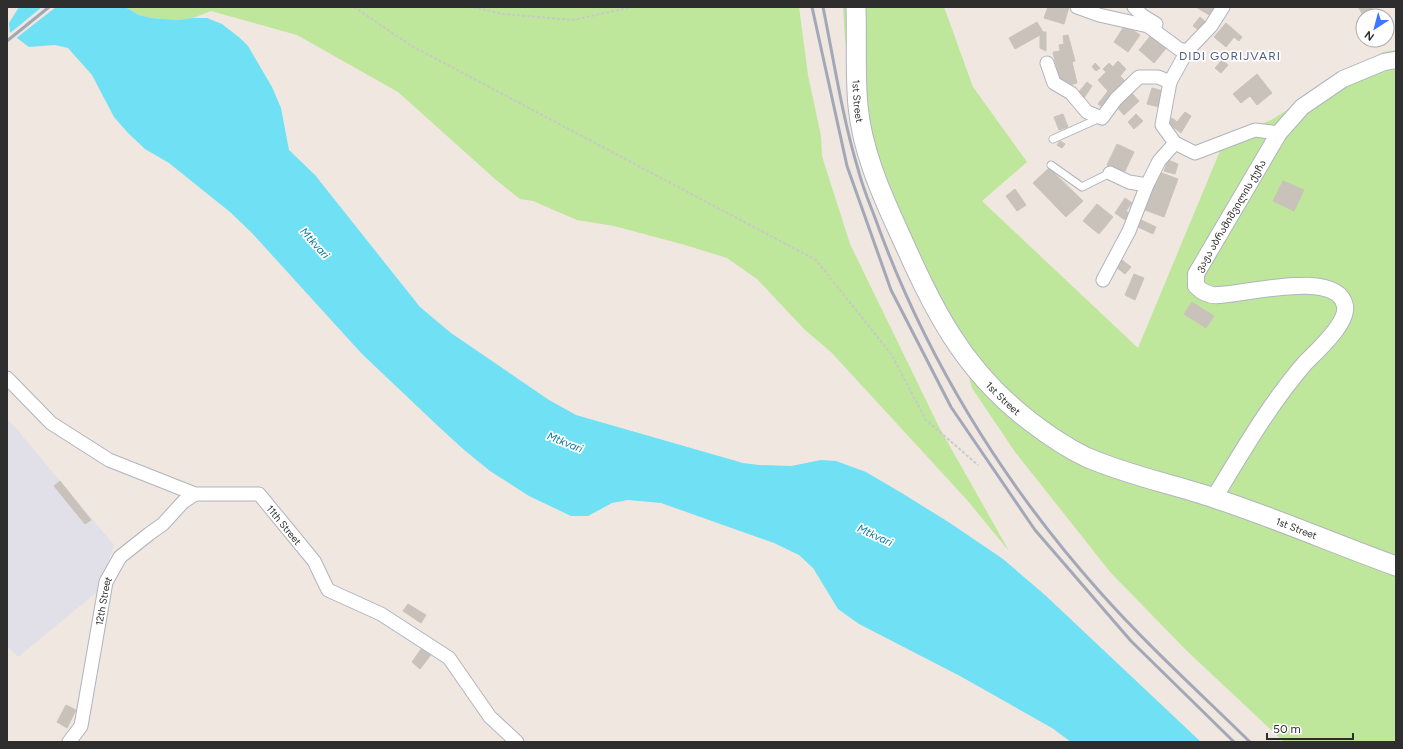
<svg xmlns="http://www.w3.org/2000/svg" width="1403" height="749" font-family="Figtree,'Noto Sans Georgian',sans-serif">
	<rect width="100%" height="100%" fill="#efe7e0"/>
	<path fill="#e1e0e8" d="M7,418L114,545L97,592L18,657L7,646Z"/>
	<path fill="#bee79b" d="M125,7H799L808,75L821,136L822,156L850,244L939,427L1009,551L967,500L831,352L805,330L757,279L727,258L685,245L614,226L577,220L533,201L520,199L495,179L398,92L297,35L211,11L193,18L178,20L152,18L139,15Z
		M843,7H944L973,87L1027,162L982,201L1138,348L1225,139L1271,120L1383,52L1396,50V742H1284L1187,651L1111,573L1015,452L972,388L968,374L864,156L845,39Z"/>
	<path fill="#70e1f4" d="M19,7H125L139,15L152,18L178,20L193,18H207L222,24L240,38L248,46L272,87L281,108L289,150L315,175L420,307L451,333L549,400L576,415L743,463L759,465L791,466L821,460L836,461L866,472L905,495L950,523L1003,559L1045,595L1201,742H1071L1052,728L960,676L859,624L838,609L813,568L799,555L774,543L661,503L628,500L612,503L588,516H571L529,496L490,471L463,449L438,426L362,354L251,232L230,212L169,163L145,149L128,133L114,117L92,75L68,48L55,45L29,47L17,38L10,32L9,23Z"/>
	<path fill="#efe7e0" d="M42,7H56L15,39L9,34Z"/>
	<path fill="#c8c2bb" stroke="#cbc3b9" d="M1048,7H1069L1064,24L1044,18Z
		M1196,7H1217L1211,16Z
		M1358,7H1371L1377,16H1364Z
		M1200,17L1207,23L1200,31L1193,26Z
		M1037,22L1043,32H1046V51L1040,48V35L1015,49L1009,38Z
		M1226,23L1242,37L1239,41L1234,37L1226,47L1214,37Z
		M1125,25L1140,35L1128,52L1114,42Z
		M1152,34L1167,47L1154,63L1139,50Z
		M1068,35L1075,61L1072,62L1077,83L1065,86L1060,83L1053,52L1060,51L1059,45L1064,44L1063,36Z
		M1222,60L1228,65L1221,73L1215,68Z
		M1118,61L1126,69L1120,76L1125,81L1118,87L1121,90L1105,109L1098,104L1108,91L1098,80L1106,72L1103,69L1109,63L1113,67Z
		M1095,63L1100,68L1096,71L1092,67Z
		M1257,74L1272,93L1257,105L1250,96L1241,103L1233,94Z
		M1087,82L1092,86L1084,98L1078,93Z
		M1152,88L1163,91L1159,107L1147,104Z
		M1130,91L1139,101L1124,115L1115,105Z
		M1185,112L1191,116L1181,133L1168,123L1172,118L1177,122Z
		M1063,114L1068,127L1059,130L1054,117Z
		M1136,114L1143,121L1134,129L1128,122Z
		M1060,141L1065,144L1062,148L1057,145Z
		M1117,144L1134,152L1124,173L1107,165Z
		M1168,160L1178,164L1175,174L1164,171Z
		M1049,168L1083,201L1066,217L1033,183Z
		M1159,172L1178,179L1164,217L1145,210Z
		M1283,181L1304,190L1294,211L1273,201Z
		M1015,189L1026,205L1017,211L1006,196Z
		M1125,198L1132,203L1126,211L1130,214L1125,220L1115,213Z
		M1097,204L1113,217L1099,234L1083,221Z
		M1139,219L1156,227L1153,234L1136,226Z
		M1122,260L1131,267L1125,274L1116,267Z
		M1134,274L1144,278L1135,300L1125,295Z
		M1192,302L1214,316L1206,328L1184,314Z
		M60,481L91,520L85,524L54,486Z
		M408,604L426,615L421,623L403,611Z
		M424,645L433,652L420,669L412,662Z
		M66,705L76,710L67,728L57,722Z"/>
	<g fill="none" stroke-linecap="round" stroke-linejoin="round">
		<defs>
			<path id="service" d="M1053,139L1100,118
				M1051,165L1082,187L1110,173"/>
			<g id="minor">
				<path d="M1077,7L1099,15L1148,26L1179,49L1187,51"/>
				<path d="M1134,7L1143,16L1156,24"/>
				<path d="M1047,63L1054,83L1071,93L1087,112L1102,118L1116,99L1139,77H1158L1170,82L1187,51L1211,26L1223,7"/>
				<path d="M1170,82L1162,125L1175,143"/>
				<path d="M1110,173L1129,182L1147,185"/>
				<path d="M1103,280L1129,231L1147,185L1159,161L1175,143L1195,153L1255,130L1279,133"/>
				<path id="s1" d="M7,378L51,423L109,460L195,494H259L314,561L328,590L381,614L449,658L490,717L517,742"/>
				<path id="s2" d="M69,742L81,726L106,582L120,557L149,534L163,524L183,502L195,494"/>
			</g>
			<g id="tertiary">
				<path id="s3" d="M1214,498C1242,452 1270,403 1306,362C1317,351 1348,323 1345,306C1338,268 1243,295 1218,295C1209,296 1202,292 1196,286V274L1279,133L1302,107L1343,79L1384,62L1396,60"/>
			</g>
			<g id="secondary">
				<path id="s4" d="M856,7C857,40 855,74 858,106C862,149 880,191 898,230C933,308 961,369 1031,422C1048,435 1067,448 1086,457C1127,475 1172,484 1214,498C1275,518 1335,544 1396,566"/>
			</g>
		</defs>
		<use href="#service" stroke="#b0b4be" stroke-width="9"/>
		<use href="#minor" stroke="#b0b4be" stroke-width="15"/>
		<use href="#tertiary" stroke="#b0b4be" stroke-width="18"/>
		<use href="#secondary" stroke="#b0b4be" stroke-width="21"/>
		<path stroke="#c9c9c9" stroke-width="2" stroke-dasharray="3 2" stroke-linecap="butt" d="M354,7L410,45L816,260L891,354L926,420L978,465
			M473,7L503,14L573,20L632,7"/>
		<use href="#service" stroke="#fff" stroke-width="7"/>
		<use href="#minor" stroke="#fff" stroke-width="13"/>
		<use href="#tertiary" stroke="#fff" stroke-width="16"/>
		<use href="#secondary" stroke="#fff" stroke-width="19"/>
		<path stroke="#a2a8b8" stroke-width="3" d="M812,7L847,166L891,290L951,407L1035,530L1131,641L1234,742
			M823,7C834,61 842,116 858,169C862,185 868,200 874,215C923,353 1001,481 1099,591C1146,644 1199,692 1250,742
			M7,41L49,7"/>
	</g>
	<g text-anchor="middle" stroke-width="3.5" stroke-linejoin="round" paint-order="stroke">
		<g font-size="10" fill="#2e2e2e" stroke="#fff">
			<text dy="4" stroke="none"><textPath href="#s4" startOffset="94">1st Street</textPath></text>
			<text dy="4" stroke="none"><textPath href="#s3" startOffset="475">ვაჟა აბრამიშვილის ქუჩა</textPath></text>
			<text dy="4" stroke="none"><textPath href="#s4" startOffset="430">1st Street</textPath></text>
			<text dy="4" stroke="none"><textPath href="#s1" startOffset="328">11th Street</textPath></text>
			<text dy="4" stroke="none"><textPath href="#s4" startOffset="754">1st Street</textPath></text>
			<text dy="4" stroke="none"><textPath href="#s2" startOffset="147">12th Street</textPath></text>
		</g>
		<g font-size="11" font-style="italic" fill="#087da0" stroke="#fff">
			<text transform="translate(315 243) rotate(48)" y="4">Mtkvari</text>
			<text transform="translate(565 442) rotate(22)" y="4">Mtkvari</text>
			<text transform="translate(875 535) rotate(25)" y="4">Mtkvari</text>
		</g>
		<g font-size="12" letter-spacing="1" fill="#4b5b81" stroke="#fff">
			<text x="1230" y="60">DIDI GORIJVARI</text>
		</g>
	</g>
	<rect width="1403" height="749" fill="none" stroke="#2e2e2e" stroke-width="16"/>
	<g transform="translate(1375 28) rotate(216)"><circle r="19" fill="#ffffff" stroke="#ababab"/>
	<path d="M0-3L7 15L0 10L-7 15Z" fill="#3d78ff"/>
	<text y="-6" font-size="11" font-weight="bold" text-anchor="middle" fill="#2e2e2e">N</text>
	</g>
	<path d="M1267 733v6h86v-6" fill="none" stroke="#2e2e2e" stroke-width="2"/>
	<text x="1273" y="733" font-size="12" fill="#2e2e2e" stroke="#ffffff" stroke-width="3" paint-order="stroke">50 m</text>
</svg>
